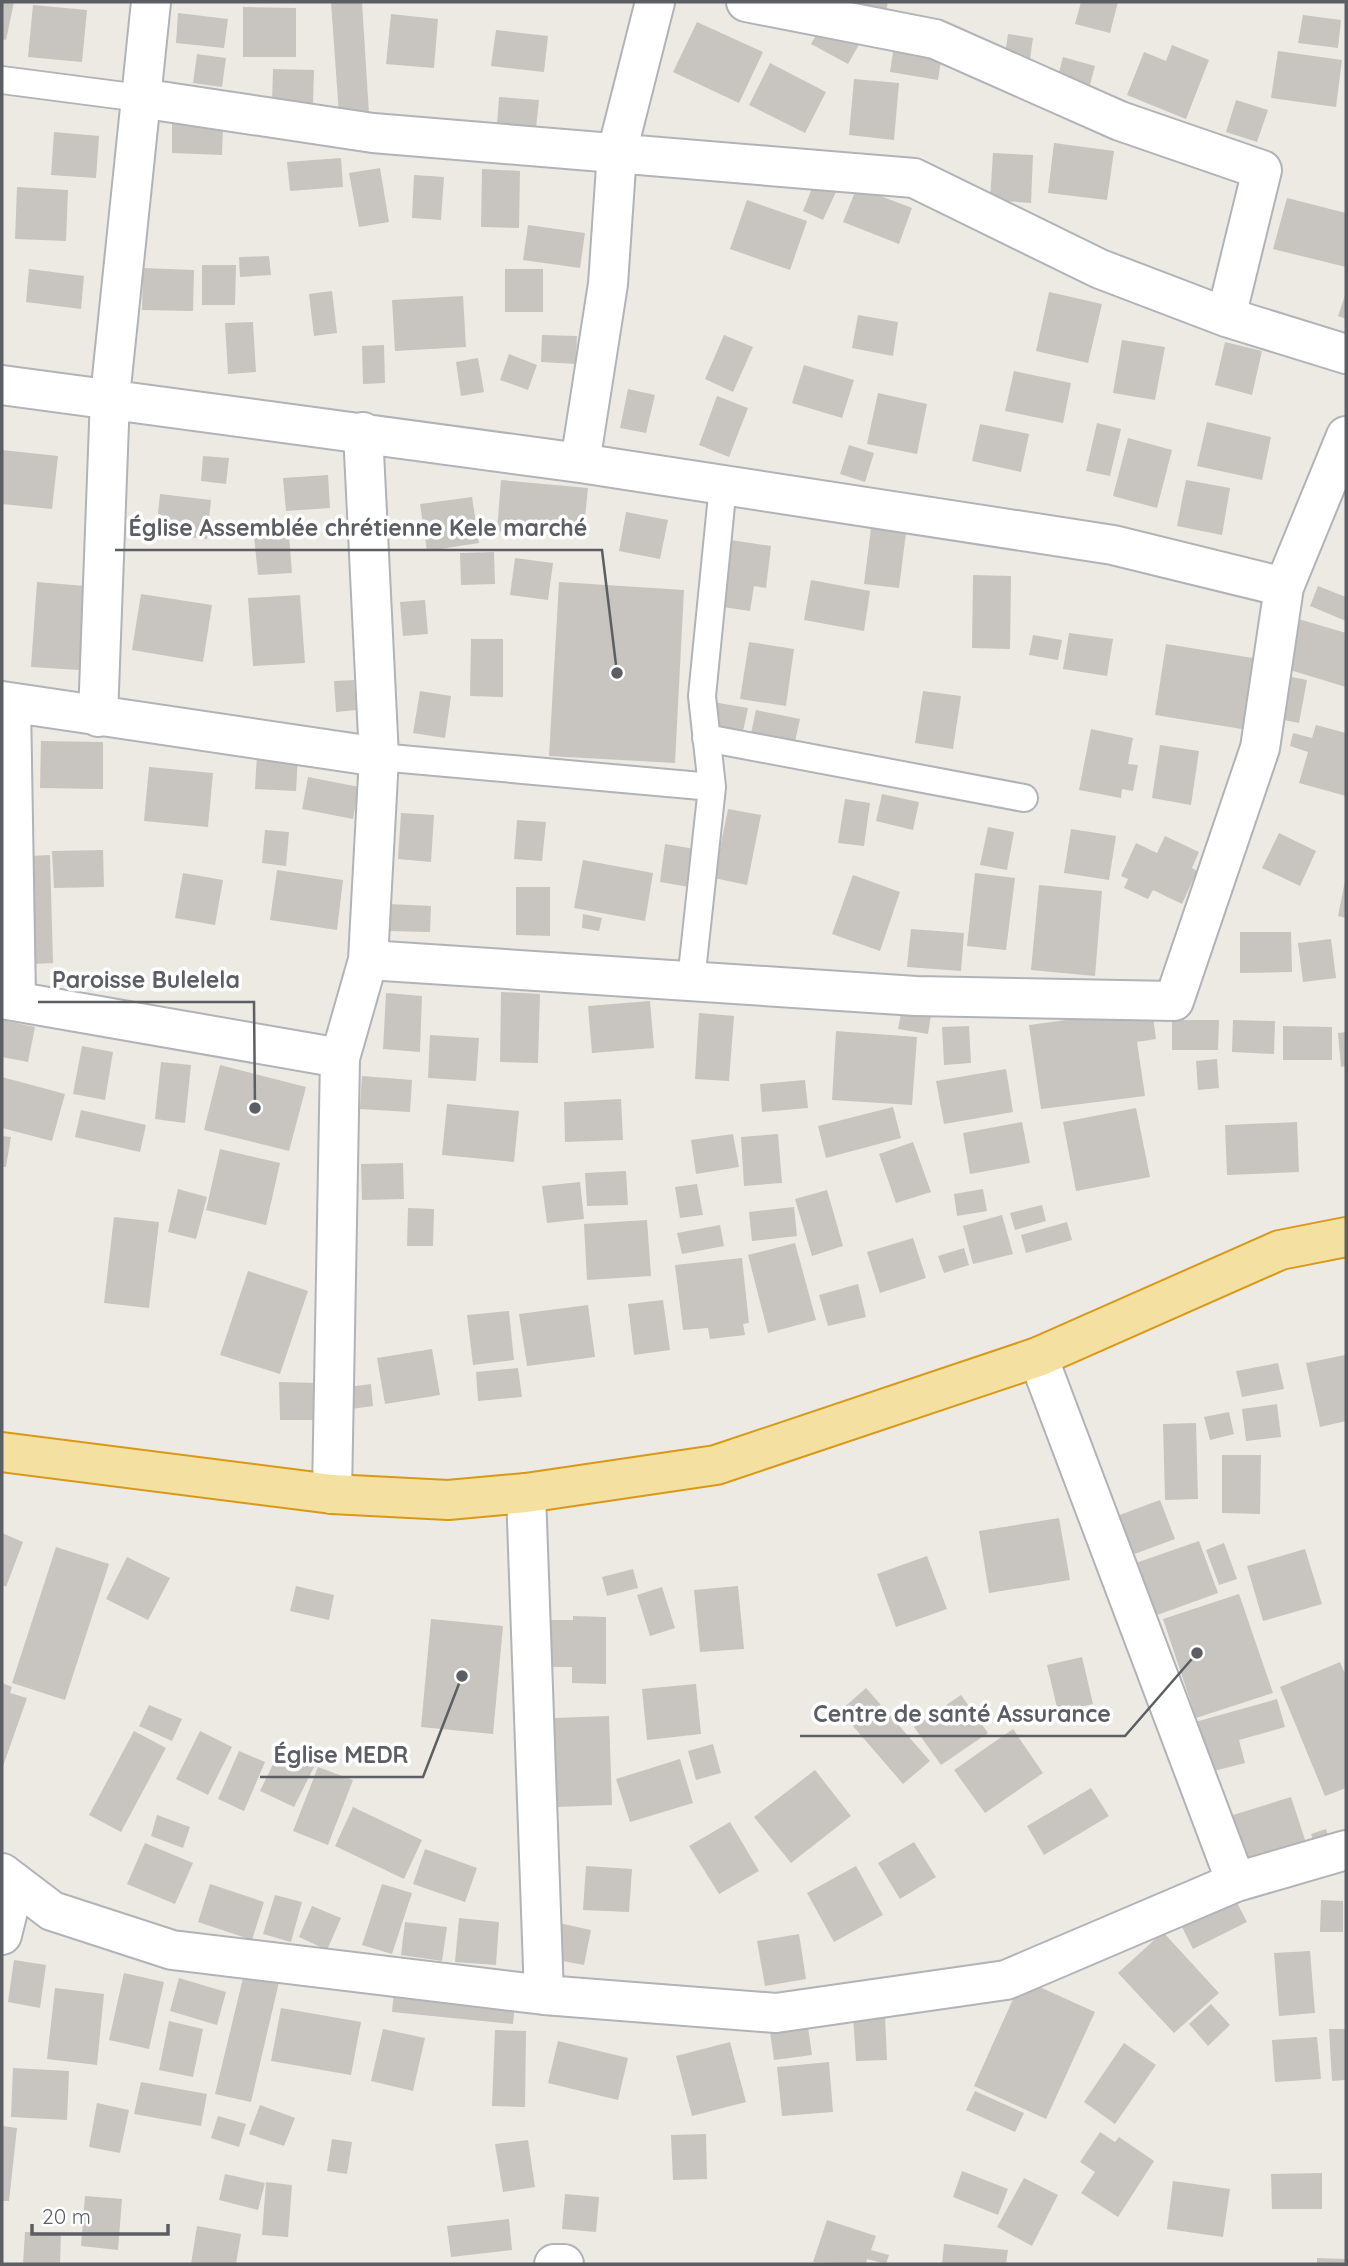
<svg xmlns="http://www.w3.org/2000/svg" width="1348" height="2266" font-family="Quicksand,sans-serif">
	<rect width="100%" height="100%" fill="#eceae3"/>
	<path fill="#c8c5c0" d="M2,2H14L6,40L2,39Z
		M331,2H362L369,114L339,115Z
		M842,2H888L886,11Z
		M1081,2H1118L1110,33L1075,24Z
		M33,5L87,10L82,62L28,57Z
		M243,7L296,8V57H243Z
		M178,13L228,19L224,48L176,43Z
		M391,14L438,19L434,68L386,64Z
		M1303,15L1341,20L1338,48L1298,43Z
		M824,21L861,41L848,64L811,44Z
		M697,22L763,52L739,103L673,72Z
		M496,30L548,36L544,72L491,66Z
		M1008,34L1033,38L1029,66L1004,62Z
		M1172,45L1209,60L1186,119L1127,95L1144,52L1166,61Z
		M894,46L942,54L938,80L890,72Z
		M1278,51L1342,60L1336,107L1271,98Z
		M197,54L226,58L222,87L193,83Z
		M1063,57L1095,66L1088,92L1056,84Z
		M770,63L826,92L805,133L749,105Z
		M273,69L314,70L313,105L272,103Z
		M854,79L899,83L894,140L849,135Z
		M499,97L539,100L536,128L497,125Z
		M1236,100L1268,110L1257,142L1226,132Z
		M172,124L223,126L222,155L172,153Z
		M54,132L99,136L96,178L51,175Z
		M1054,143L1114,151L1107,200L1048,193Z
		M993,153L1033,155L1031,203L990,200Z
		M341,158L343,187L290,191L287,162Z
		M380,168L389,222L359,227L349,173Z
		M482,169L520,171L519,228L481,227Z
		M414,175L444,177L441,220L412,218Z
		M814,183L836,192L823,220L803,211Z
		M17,187L68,190L66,241L15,239Z
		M857,187L912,208L899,244L843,222Z
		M1287,198L1346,213V267L1273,249Z
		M747,200L807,221L790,270L730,249Z
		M528,225L585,233L580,268L523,260Z
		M269,256L271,275L240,277L239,257Z
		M202,265H236L235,305H202Z
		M143,268L194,270L193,311L142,310Z
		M29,269L84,276L81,309L26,302Z
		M505,269H543V312H505Z
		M332,291L337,333L314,336L309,294Z
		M1049,292L1102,304L1088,363L1036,351Z
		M1346,292V319L1338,316Z
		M463,296L466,347L395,351L392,300Z
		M858,315L898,322L893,356L852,348Z
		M253,322L256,372L228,374L225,323Z
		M542,335L577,336L576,364L541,362Z
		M724,335L753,347L733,392L705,379Z
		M1122,340L1165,347L1155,400L1113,393Z
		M1225,342L1262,351L1252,395L1215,385Z
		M384,345L385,383L363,384L362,346Z
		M509,354L537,365L528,390L500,380Z
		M478,358L484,392L461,396L456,362Z
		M804,365L854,380L842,418L792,403Z
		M1014,371L1071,383L1063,423L1005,411Z
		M628,389L655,395L646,433L620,428Z
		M878,393L927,404L917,454L867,444Z
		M717,396L748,408L729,457L699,445Z
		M1207,422L1271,437L1262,480L1197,466Z
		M1097,423L1121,429L1110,476L1086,471Z
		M980,424L1029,434L1021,472L972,461Z
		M1128,438L1172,450L1157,508L1113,496Z
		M849,445L874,453L865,482L840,474Z
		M2,450L58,456L52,509L2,504Z
		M203,456L229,458L226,484L201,481Z
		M328,475L330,508L286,511L283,478Z
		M501,480L588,488L583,539L497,531Z
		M1186,480L1230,488L1222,535L1177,526Z
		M160,494L211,500L207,539L156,533Z
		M472,497L479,543L427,551L420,504Z
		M626,512L668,520L660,559L619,551Z
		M288,523L292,573L258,575L253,527Z
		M871,528L906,533L899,588L864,584Z
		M724,539L771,546L766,588L754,586L750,611L716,606Z
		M494,552L495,584L461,585L460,553Z
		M515,558L553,563L548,600L510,595Z
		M973,575L1011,576L1010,649L972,648Z
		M811,580L870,591L864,631L804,620Z
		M37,582L85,586L79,670L31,667Z
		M559,582L684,590L675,763L549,756Z
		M1318,586L1346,597V621L1310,606Z
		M141,594L212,605L203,662L132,650Z
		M300,595L305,663L253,666L248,598Z
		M425,600L428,634L403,636L400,602Z
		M1295,618L1346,633V687L1280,667Z
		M1069,633L1113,639L1107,676L1063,669Z
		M1033,635L1062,640L1058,660L1029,655Z
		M471,639H503V697L470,696Z
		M749,642L794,649L786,706L740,699Z
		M1166,644L1259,659L1248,730L1155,715Z
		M1276,674L1307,680L1299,723L1269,717Z
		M354,680L356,710L336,712L334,681Z
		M420,691L451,696L445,738L413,733Z
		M923,691L961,696L953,749L915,743Z
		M713,702L748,708L742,736L708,730Z
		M756,710L800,719L794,746L750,738Z
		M1316,725L1346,733V796L1299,783L1308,752L1290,746L1293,733L1312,738Z
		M1091,729L1133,738L1128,764L1138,765L1133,791L1122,789L1121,798L1079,790Z
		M41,741L103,742V789L40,788Z
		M1160,745L1199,751L1191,805L1152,798Z
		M257,754L298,756L296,791L255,789Z
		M149,767L213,773L208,827L144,821Z
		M308,777L359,787L353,819L302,809Z
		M882,794L919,802L913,830L876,821Z
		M845,799L870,803L864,846L838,843Z
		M728,809L761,815L747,885L714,878Z
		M401,813L434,815L431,862L398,859Z
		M517,820L546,822L542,861L514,859Z
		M988,827L1014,832L1007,870L980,865Z
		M1071,829L1116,836L1109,880L1064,873Z
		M265,830L289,832L286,866L262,863Z
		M1279,833L1316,851L1300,886L1262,868Z
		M1165,836L1199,852L1192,868L1197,871L1182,904L1153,890L1148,899L1124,888L1128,879L1121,876L1136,843L1157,853Z
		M665,844L695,849L689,887L660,882Z
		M103,850L104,887L54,888L52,851Z
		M50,855L53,963L34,964L31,856Z
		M583,860L653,873L645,921L574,908Z
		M277,870L343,880L337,930L270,920Z
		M183,873L223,880L215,925L175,918Z
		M975,873L1015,878L1006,950L967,946Z
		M853,875L900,892L880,951L832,934Z
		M1345,881H1346V918L1338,916Z
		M1039,885L1102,891L1095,976L1031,970Z
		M516,887H550V936L516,935Z
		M389,904L431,906L430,932L388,931Z
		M583,914L602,918L599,931L582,928Z
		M911,929L964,933L961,971L907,967Z
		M1240,932H1291L1292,972L1240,973Z
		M1331,939L1336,978L1303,982L1298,943Z
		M501,992L540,994L538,1063L500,1062Z
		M386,993L422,996L420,1052L383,1049Z
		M650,1001L654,1048L592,1053L588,1006Z
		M903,1003L932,1009L928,1034L898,1029Z
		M1132,1011L1153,1016L1156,1039L1137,1042L1145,1096L1041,1109L1029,1025Z
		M699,1013L734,1016L729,1081L695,1079Z
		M2,1020L35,1027L28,1062L2,1057Z
		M1172,1020H1219L1218,1050H1172Z
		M1233,1020L1275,1021L1274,1054L1232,1052Z
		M969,1026L971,1063L944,1065L942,1027Z
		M1283,1026L1332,1027V1060H1283Z
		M836,1031L917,1037L912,1105L832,1100Z
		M1346,1032V1066L1341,1067L1338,1033Z
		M430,1035L479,1038L476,1081L428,1078Z
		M82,1046L113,1052L105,1100L73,1094Z
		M1217,1059L1219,1088L1198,1090L1196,1061Z
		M161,1062L191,1065L185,1123L155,1119Z
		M220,1065L306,1087L289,1151L204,1130Z
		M1006,1069L1013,1112L944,1124L936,1081Z
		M362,1076L412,1080L410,1112L360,1109Z
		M2,1077L65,1094L52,1141L2,1128Z
		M805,1080L808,1108L762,1112L760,1084Z
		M621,1099L623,1140L565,1142L564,1102Z
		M447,1104L519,1111L514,1162L442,1155Z
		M893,1107L901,1138L826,1158L818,1126Z
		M1136,1108L1150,1177L1076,1191L1063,1122Z
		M81,1110L146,1125L140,1152L75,1137Z
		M1022,1122L1030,1163L970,1174L963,1133Z
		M1297,1122L1299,1172L1227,1175L1225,1125Z
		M733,1134L739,1167L696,1174L691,1140Z
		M778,1134L782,1183L744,1186L741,1137Z
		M2,1136L11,1137L6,1167H2Z
		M913,1142L931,1192L896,1203L879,1154Z
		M220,1149L280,1163L266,1225L206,1210Z
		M403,1163L404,1199L362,1200L361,1164Z
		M626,1171L628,1205L587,1206L585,1173Z
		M580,1182L584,1219L547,1223L542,1186Z
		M697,1184L703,1215L680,1218L675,1187Z
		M178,1189L207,1197L196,1239L168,1232Z
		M983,1189L987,1211L957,1216L954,1194Z
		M827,1190L843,1246L812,1256L795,1199Z
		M1042,1205L1046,1221L1015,1230L1010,1213Z
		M794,1207L797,1236L752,1241L749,1212Z
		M408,1208L434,1209L433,1246H407Z
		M1002,1215L1013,1254L973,1264L963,1226Z
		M114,1217L159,1222L149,1308L104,1303Z
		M647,1220L651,1276L587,1280L584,1224Z
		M1067,1222L1072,1240L1026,1253L1021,1235Z
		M720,1225L724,1246L682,1254L677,1233Z
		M913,1238L926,1278L880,1293L867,1252Z
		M795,1243L816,1320L768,1333L748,1255Z
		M964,1248L969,1265L944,1273L938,1256Z
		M742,1258L749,1323L743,1324L745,1335L710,1339L708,1328L683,1330L675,1265Z
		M248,1271L308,1291L280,1374L220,1355Z
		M858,1284L866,1317L828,1326L819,1295Z
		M663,1300L670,1350L634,1355L628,1304Z
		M588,1305L595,1357L527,1366L519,1314Z
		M509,1311L514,1360L473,1365L467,1315Z
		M432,1349L440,1395L385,1404L377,1358Z
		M1345,1355L1346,1421L1320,1427L1306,1363Z
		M1278,1363L1284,1389L1242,1397L1236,1371Z
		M518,1368L522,1397L478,1401L476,1372Z
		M279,1382L319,1383L320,1420H280Z
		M371,1384L373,1406L344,1410L340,1388Z
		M1277,1404L1281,1437L1246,1441L1242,1409Z
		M1229,1412L1234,1434L1210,1440L1204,1417Z
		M1196,1423L1198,1499L1165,1500L1163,1424Z
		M1222,1455H1261L1260,1514L1222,1513Z
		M1160,1500L1175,1539L1129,1556L1114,1517Z
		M1059,1518L1070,1580L989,1593L979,1531Z
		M2,1533L23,1542L6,1587L2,1585Z
		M1199,1541L1218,1593L1149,1618L1130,1565Z
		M1224,1543L1237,1579L1219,1585L1206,1550Z
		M56,1547L109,1564L65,1700L12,1683Z
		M1305,1549L1322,1604L1263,1621L1247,1566Z
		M927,1556L947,1609L896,1627L877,1574Z
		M127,1557L170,1578L148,1620L106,1599Z
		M633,1569L638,1588L607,1596L602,1577Z
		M296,1586L334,1595L329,1620L290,1611Z
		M738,1586L744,1649L700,1652L694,1590Z
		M662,1587L675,1628L650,1636L637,1595Z
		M1239,1594L1273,1693L1196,1718L1163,1619Z
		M573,1616L606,1617V1684L572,1683V1667H549L550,1620H573Z
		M431,1619L503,1626L493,1734L421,1727Z
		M1082,1657L1093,1704L1058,1712L1047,1665Z
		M1340,1662L1346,1676V1788L1325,1796L1280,1687Z
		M2,1683L12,1687L10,1693L27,1698L2,1769Z
		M696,1684L701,1734L647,1740L642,1689Z
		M866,1688L930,1761L903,1784L840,1711Z
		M961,1695L988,1733L941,1765L914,1727Z
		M1277,1699L1285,1727L1239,1740L1245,1763L1210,1772L1195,1722Z
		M149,1705L182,1719L172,1741L139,1726Z
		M609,1716L612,1805L557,1807L554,1718Z
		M1013,1729L1043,1773L985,1813L954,1770Z
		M134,1731L166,1748L121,1832L89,1815Z
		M200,1731L232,1747L208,1795L176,1779Z
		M713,1744L721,1773L696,1780L688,1751Z
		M280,1750L314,1767L294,1807L260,1791Z
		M239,1751L265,1762L244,1811L218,1799Z
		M680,1759L693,1803L630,1822L616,1779Z
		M318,1767L353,1780L328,1845L293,1831Z
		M815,1770L851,1816L791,1863L754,1817Z
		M1091,1788L1109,1816L1044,1855L1027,1826Z
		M1291,1797L1308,1849L1249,1867L1233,1815Z
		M353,1807L422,1840L404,1879L335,1846Z
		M157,1815L190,1827L183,1848L151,1836Z
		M730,1822L759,1871L719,1894L689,1846Z
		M1326,1829L1331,1844L1316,1849L1311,1834Z
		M914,1842L936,1877L900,1899L878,1863Z
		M145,1843L193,1863L175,1904L127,1884Z
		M425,1849L477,1868L465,1902L413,1884Z
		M586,1866L632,1869L629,1912L583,1910Z
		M856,1866L883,1915L834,1942L807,1893Z
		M210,1884L264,1902L252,1940L198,1922Z
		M382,1884L412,1893L392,1954L362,1945Z
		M275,1895L302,1902L291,1942L263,1934Z
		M1233,1895L1247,1922L1193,1949L1179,1921Z
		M1321,1900L1343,1901V1932H1320Z
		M312,1906L341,1918L327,1950L299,1937Z
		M459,1918L499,1922L496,1965L455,1962Z
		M405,1922L447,1927L442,1961L401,1955Z
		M559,1923L591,1930L584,1965L552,1959Z
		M1163,1932L1219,1993L1174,2033L1118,1973Z
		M799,1934L806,1979L765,1986L757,1941Z
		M1310,1951L1315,2013L1279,2016L1274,1953Z
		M14,1960L46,1965L40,2008L8,2002Z
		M124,1973L164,1982L149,2049L109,2040Z
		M244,1974L279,1982L251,2102L215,2094Z
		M179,1978L226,1992L217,2025L170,2011Z
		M1022,1979L1095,2012L1046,2119L974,2086Z
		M395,1981L516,1994L513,2024L392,2012Z
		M55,1988L104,1994L97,2065L47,2059Z
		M1211,2004L1230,2025L1208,2046L1189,2024Z
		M281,2008L361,2022L351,2075L271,2061Z
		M806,2013L812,2055L774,2060L768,2018Z
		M885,2014L887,2060L856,2061L853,2015Z
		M169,2021L203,2029L193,2077L159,2070Z
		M383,2029L425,2038L413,2091L371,2081Z
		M1329,2029H1346V2080L1332,2081Z
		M495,2030L526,2031L525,2107L492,2106Z
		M1317,2037L1321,2079L1275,2082L1272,2040Z
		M558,2041L628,2058L618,2100L548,2083Z
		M730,2042L746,2102L692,2116L676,2056Z
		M1124,2043L1156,2065L1115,2124L1084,2102Z
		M829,2062L833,2112L782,2116L777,2067Z
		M13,2068L69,2071L67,2120L11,2117Z
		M141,2082L207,2094L201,2126L134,2114Z
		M975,2091L1024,2113L1015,2132L966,2110Z
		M97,2103L129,2110L120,2153L89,2147Z
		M260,2105L295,2118L284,2146L249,2134Z
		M218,2116L246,2124L239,2147L211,2138Z
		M2,2126L17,2128L9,2201H2Z
		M1100,2132L1115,2142L1119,2137L1154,2161L1118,2217L1081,2193L1095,2172L1080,2162Z
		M706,2134L707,2179L673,2180L671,2135Z
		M332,2139L352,2142L347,2174L327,2171Z
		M528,2140L535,2187L503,2192L495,2144Z
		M962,2171L1008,2189L998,2215L953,2197Z
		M1322,2173V2209H1272L1271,2174Z
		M225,2174L265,2183L258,2210L219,2200Z
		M1024,2178L1058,2195L1032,2246L997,2227Z
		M1173,2181L1230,2189L1223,2237L1167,2229Z
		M266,2182L292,2185L288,2237L262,2235Z
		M565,2194L599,2197L596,2232L562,2229Z
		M85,2196L122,2199L118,2250L81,2246Z
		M509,2219L512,2250L451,2257L447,2226Z
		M827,2220L876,2236L871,2250L889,2255L886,2264L867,2259L866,2264L813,2262Z
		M197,2226L241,2234L236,2264H191Z
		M25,2232L61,2233L60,2264H23Z
		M944,2244L1008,2250L1006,2264H942Z
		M1317,2258L1346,2259V2264H1317Z"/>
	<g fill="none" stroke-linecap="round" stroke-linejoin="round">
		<defs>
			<path id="service" d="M2,80L140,98
				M706,738L1024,798
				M379,757L712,787
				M691,981L712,787L702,696L723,485"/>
			<path id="minor" d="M746,2L935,39L1120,121L1262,170L1226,317L1346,354
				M140,98L373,133L914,178L1100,269L1226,317
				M2,385L580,463L1113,545L1284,587
				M580,463L608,284L617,152L655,2
				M2,701L379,757
				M11,703L16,1000
				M98,717L110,397L151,2
				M368,960L916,996L1174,1001L1260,748L1284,587L1346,436
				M2,999L340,1058
				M1038,1357L1236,1882
				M526,1493L544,1995
				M332,1494L340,1058L368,960L379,757L363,432
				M2,1873L52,1911L172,1950L544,1995L776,2013L1006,1980L1236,1882L1346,1850
				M2,1935L15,1883
				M554,2264H564"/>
			<path id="trunk" d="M2,1452L332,1494L448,1500L526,1493L716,1465L1038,1357L1280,1250L1346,1237"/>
		</defs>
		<use href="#service" stroke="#b0b3b7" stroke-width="30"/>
		<use href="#minor" stroke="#b0b3b7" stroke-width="42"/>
		<use href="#trunk" stroke="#d99816" stroke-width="42"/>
		<use href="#service" stroke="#fff" stroke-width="26"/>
		<use href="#minor" stroke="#fff" stroke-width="38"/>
		<use href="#trunk" stroke="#f4e0a0" stroke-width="38"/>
	</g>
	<path fill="none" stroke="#5b5e62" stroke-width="2.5" d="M617 673L602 550H115M255 1108L254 1002H38M1197 1653L1125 1736H800M462 1676L423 1777H260"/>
	<g fill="#5b5e62" stroke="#fff" stroke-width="2.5">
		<circle cx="617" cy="673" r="7"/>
		<circle cx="255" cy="1108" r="7"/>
		<circle cx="1197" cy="1653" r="7"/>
		<circle cx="462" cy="1676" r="7"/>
	</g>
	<g font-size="23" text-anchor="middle" font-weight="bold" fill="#5b5e62" stroke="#fff" stroke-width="7" stroke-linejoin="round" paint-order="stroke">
		<text x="358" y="536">Église Assemblée chrétienne Kele marché</text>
		<text x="146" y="988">Paroisse Bulelela</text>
		<text x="962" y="1722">Centre de santé Assurance</text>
		<text x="341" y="1763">Église MEDR</text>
	</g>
	<rect width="1348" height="2266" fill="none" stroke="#5b5e62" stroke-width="7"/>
	<path d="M32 2224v10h136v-10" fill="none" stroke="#5b5e62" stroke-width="3.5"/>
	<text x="42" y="2224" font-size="21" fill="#5b5e62" stroke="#ffffff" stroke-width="5" paint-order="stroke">20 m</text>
</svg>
